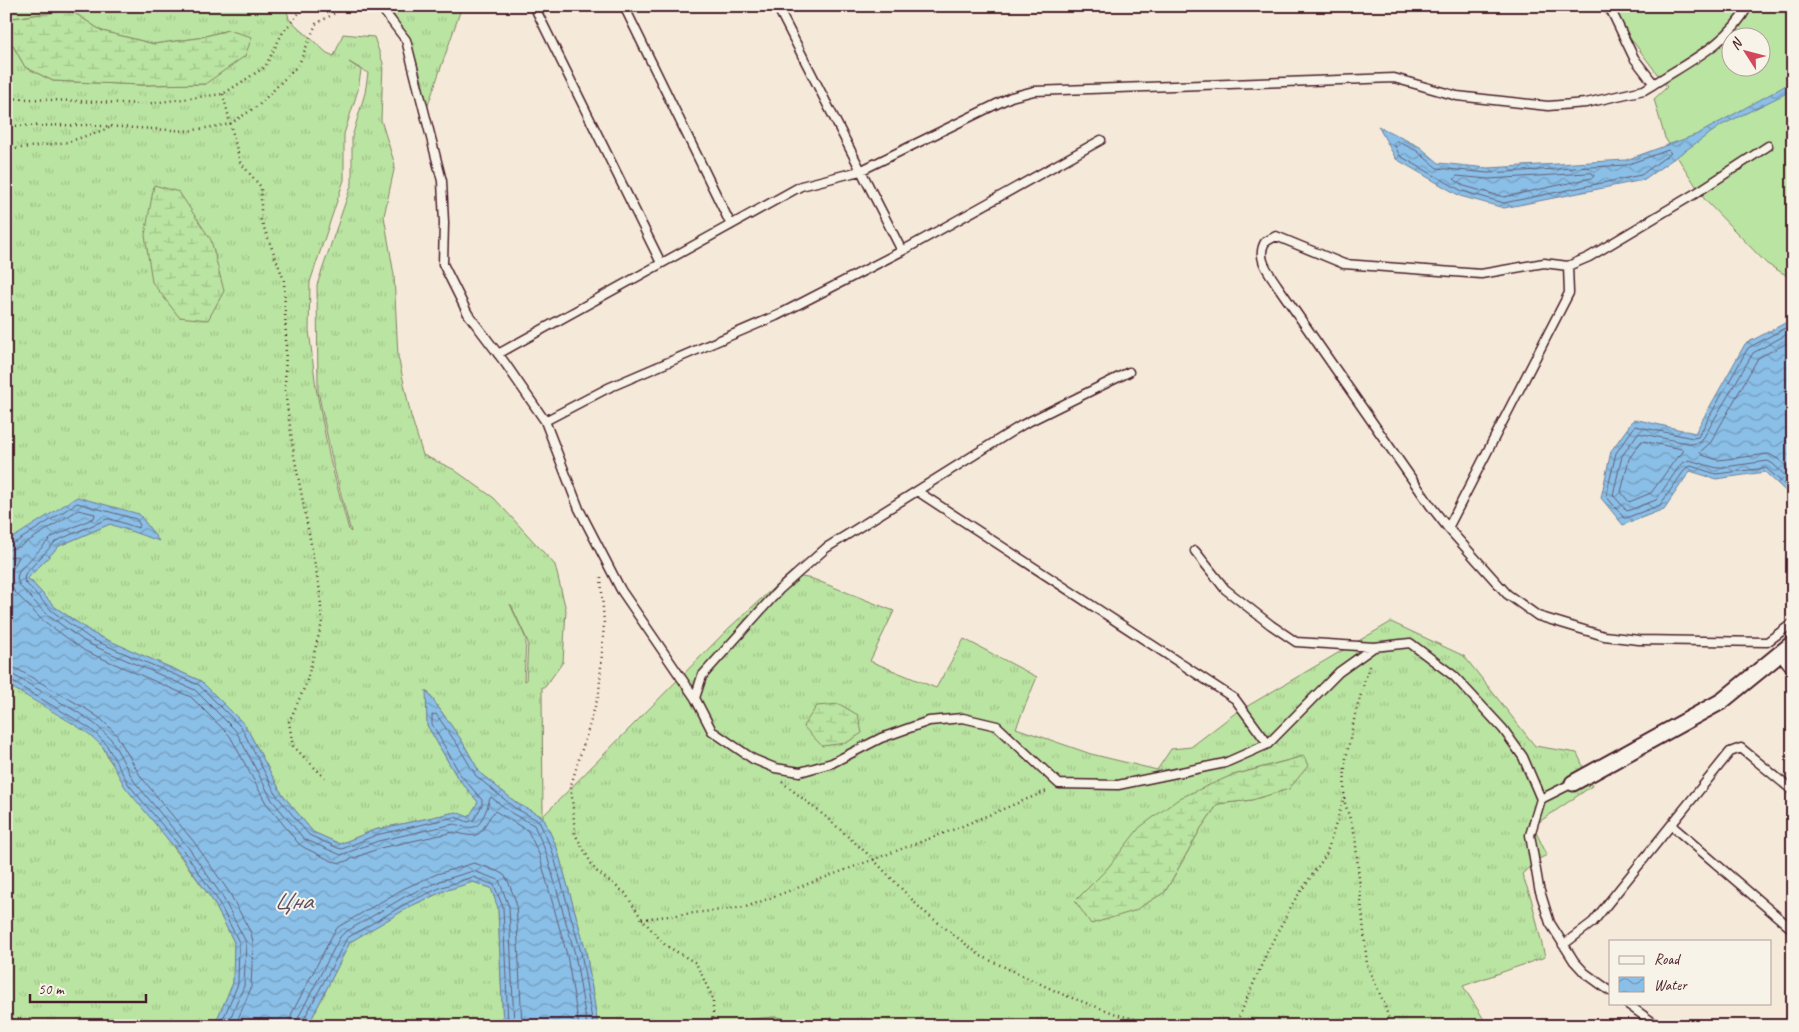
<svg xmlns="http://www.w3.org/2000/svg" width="1799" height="1032" font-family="Caveat,sans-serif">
	<defs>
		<pattern id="grass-tufts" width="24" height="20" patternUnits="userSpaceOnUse" patternTransform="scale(1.25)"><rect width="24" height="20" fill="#bae4a1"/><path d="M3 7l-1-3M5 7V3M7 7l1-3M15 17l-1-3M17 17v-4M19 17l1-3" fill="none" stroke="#a1c38b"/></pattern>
		<pattern id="wetland-marsh" width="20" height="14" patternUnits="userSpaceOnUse" patternTransform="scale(1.25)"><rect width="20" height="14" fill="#bae4a1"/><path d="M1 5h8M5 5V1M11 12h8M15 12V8" fill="none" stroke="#a1c38b"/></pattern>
		<pattern id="water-waves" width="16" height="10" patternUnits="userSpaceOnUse" patternTransform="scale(1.25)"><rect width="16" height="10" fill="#8abfe7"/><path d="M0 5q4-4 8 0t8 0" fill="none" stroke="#739bbb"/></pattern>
	</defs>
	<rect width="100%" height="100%" fill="#f5ead9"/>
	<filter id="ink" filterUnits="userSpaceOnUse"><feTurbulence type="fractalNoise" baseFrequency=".02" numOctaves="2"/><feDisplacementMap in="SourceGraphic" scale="10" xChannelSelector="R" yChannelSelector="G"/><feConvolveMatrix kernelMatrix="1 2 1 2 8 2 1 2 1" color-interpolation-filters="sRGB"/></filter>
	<g filter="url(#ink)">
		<path fill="url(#grass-tufts)" stroke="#828266" fill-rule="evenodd" d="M6,6H286L289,19L327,53L334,56L343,34L374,37L383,63L381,120L395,165L384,216L394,275L398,356L411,416L423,455L453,469L494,498L555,565L566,610L563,662L545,687H542L543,816L730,627L792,571L796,576L813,579L894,611L870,661L936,688L964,639L1037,677L1016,728L1091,754L1157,770L1171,749L1191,747L1234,714L1391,622L1464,656L1535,746L1577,753L1592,786L1533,826L1547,855L1537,860L1522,874L1531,898L1545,957L1463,986L1488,1026H820L776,1017L751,1020L757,1026H598L586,951L557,848L543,817L518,804L480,773L462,741L427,691V725L457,777L478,802L469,818L456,812L374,830L340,844L313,832L282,794L245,725L201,681L94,634L55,607L28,578L59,546L110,524L158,540L139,514L6,539V40L12,44L25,67L53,81L141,85L205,84L228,30L198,38L154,44L102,31L70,10L6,19ZM349,62L368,73L365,93L352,137V183L317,285L318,391L333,464L351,532L349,530L330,460L316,388L309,330L310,282L344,180V134L358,90L361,70ZM510,604L511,605L528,642L526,681L524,680L526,639ZM1304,756L1252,800L1218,804L1201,828L1165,892L1075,901L1106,870L1230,776Z
			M389,6H462L427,108L420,74L405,36Z
			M6,684C30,698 89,727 103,747C105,750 106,755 108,758L213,901L234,942L233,983L214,1026H6Z
			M473,882L491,888L498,907L503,1026H308L350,942L411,906L444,891Z"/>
		<path fill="url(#wetland-marsh)" stroke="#828266" d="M70,10L102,31L154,44L198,38L228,30L252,37L245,56L205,84L141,85L53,81L25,67L12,44L6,40V19Z
			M154,185L179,192L211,240L224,291L208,320L179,317L152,282L145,235Z
			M839,704L858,715L862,733L846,743L822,746L803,726L817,706Z
			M1304,756L1308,766L1289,789L1252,800L1218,804L1201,828L1165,892L1134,911L1091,924L1075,901L1106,870L1140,827L1180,798L1230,776Z
			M776,1017L815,1024L820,1026H757L750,1019Z"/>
		<path fill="#bae4a1" stroke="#828266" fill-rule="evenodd" d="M1598,6H1793V279L1767,264L1705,200L1665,138L1654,99L1667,87L1635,44ZM1732,38H1762V68H1732Z"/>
		<path fill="url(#water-waves)" stroke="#707f9c" d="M1793,79V90L1722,125L1643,180L1504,208L1460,196L1396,159L1378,126L1420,147L1439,163L1488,168L1626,160L1698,134L1783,87Z
			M1793,278V498L1765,472L1716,479L1690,471L1664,509L1623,525L1601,498L1611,451L1634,419L1695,433L1745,344L1787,322Z
			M77,497L139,514L159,541L110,524L59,546L28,578L55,607L94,634L201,681L245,725L282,794L313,832L340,844L374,830L456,812L469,817L478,802L457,777L427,725L426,690L462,741L480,773L518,804L543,817L557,848L586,951L598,1026H503L498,908L491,888L473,882L444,891L411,906L350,942L308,1026H214L233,983L234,942L213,901L179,853L125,787L103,747L89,734L72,723L6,684V539L14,537Z"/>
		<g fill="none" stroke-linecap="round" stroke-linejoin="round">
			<path stroke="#645f76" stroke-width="1" d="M1397,141L1417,151L1437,168L1488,173L1626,165L1668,150L1671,153L1641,175L1504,203L1462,191L1400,156L1394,144Z
				M1592,173L1594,176L1592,178L1504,197L1464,186L1454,179L1457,176L1488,179Z
				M1793,314L1789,326L1748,348L1698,437L1693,438L1635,426L1616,453L1606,496L1624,518H1626L1660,505L1686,468L1691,466L1716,474L1766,468L1793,492
				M1793,331L1753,353L1701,442L1692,444L1638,433L1622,456L1613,495L1627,511L1656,500L1681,464L1689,460L1717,468L1768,461L1773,464L1793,483
				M1793,340L1758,358L1711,442L1700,452L1702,455L1718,460L1769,454L1778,459L1793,472
				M1642,441L1682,449L1683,452L1675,460L1651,493L1629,502L1621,492L1629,459Z
				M6,543L16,542L77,503L136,519L140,525L138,528L111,519H107L56,541L25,574L24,581L52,611L91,639L199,685L241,727L277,796L309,835L338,848L342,849L376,835L455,817L468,822L474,820L482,805V800L460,774L432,724V715L436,714L457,744L476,776L515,808L539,821L552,850L581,952L593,1026
				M6,550L19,547L78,510L95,514L94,518L52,537L19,571L17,578L19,585L46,614L87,643L195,690L236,731L272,800L304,839L341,855L378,841L454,824C476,830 478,830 487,808C489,804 488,801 491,797L513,814L534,825L546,852L575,954L587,1026
				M6,557L17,556L19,557L11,572L10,584L14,591L41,619L85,651L191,697L230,736L266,803L299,844L305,848L332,861L341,863L380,848L454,832C488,842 478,829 495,811L528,831L539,854L567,955L579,1026
				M6,666L17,669L83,707L101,719L116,734L141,777L194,842L229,892L251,933L253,942L251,988L235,1026
				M6,674L13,675L79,713L96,725L111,739L134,781L188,847L222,896L246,942L244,986L227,1026
				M6,680L11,681L75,719L92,730L106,744L129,785L183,850L217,899L239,942L238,984L220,1026
				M289,1026L292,1013L333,934L338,927L403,889L437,874L474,863L497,871L504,875L508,881L516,902L522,1026
				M297,1026L299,1016L340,937L344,933L406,896L440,881L473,871L499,880L509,907L514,1026
				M303,1026L304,1019L347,938L409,902L442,887L473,877L494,885L503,907L508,1026"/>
			<defs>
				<path id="service" d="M380,6L406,40L442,181L444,223L443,264L468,314L505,363L545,421L579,509L621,590L695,698L712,731L753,759L775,768L800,772L832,763L881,738L929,721L963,718L997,726L1059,784L1118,785L1225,763L1268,744L1339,672L1374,647L1410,643L1454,676L1503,729L1523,757L1541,799L1573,783
					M534,6L661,263
					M624,6L731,225
					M777,6L902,251
					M1609,6L1634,58L1654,84
					M1768,146L1696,193L1589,257L1568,266L1544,263L1481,274L1344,264L1276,236L1265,242C1256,258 1268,271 1277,285L1430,505L1448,528L1507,594L1538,616L1604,636L1639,640L1767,642L1793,623
					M498,354L801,186L860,171L1011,97L1034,91L1394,78L1457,96L1548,106L1586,103L1644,90L1654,84C1688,62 1729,43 1748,6
					M545,421L608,388L776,316L902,251L1101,140
					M917,491L1235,699L1268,744
					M1448,528L1569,293L1568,266
					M1195,551L1225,589L1271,625L1296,642L1374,647
					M1779,654L1793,671
					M695,698L702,676L779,590L826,548L1022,425L1129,372
					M1541,799L1530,835L1539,888L1550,923L1574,961L1585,973L1610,991
					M1671,825L1793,930
					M1563,945L1593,922L1730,752L1741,748L1793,791
					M1626,1003L1658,1026"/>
				<path id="minor" d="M1573,783L1722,701L1793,643"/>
			</defs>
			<use href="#service" stroke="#4a1f2b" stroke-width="11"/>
			<use href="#minor" stroke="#4a1f2b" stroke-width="19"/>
			<path stroke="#4a1f2b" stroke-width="2.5" stroke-dasharray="1 4" stroke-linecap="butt" d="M223,94L240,162L261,187V220L284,280L286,340L285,391L294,455L320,591L322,623L306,684L289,722L293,746L325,778
				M6,98L144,104L223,94L265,67L283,32L305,6
				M6,126L86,125L188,131L230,124L259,105L299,64L316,24L347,6L372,13
				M6,150L68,142L112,127
				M601,577L604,624L599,694L571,785L575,834L595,870L625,893L642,919L665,945L696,963L713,999V1026
				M1369,666L1355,715L1345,763L1344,800L1355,835L1367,965L1384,1003L1391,1026
				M782,782L826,817L870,856L922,910L981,956L1064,995L1122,1016L1164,1026
				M642,919L746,907L955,829L1049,790
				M1235,1026L1268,950L1294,901L1326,855L1343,801"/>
			<use href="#service" stroke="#f7f3e8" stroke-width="8"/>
			<use href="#minor" stroke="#f7f3e8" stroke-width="15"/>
		</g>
	</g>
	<g text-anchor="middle" stroke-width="4" stroke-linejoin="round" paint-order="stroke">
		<g font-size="26" font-style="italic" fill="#5d4f63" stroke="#f7f3e8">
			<text x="293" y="909">Цна</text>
		</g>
	</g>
	<rect width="1799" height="1032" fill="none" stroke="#f7f3e8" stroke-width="25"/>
	<rect x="12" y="12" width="1774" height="1007" fill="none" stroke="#4a1f2b" stroke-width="2" filter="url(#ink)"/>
	<rect x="1609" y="940" width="162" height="65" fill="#f7f3e8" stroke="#b29e9c"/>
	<rect x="1619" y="956" width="25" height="8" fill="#f7f3e8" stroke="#b29e9c"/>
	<text x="1654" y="964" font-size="15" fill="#4a1f2b">Road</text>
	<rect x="1619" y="977" width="25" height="15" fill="url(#water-waves)" stroke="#b29e9c"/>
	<text x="1654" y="990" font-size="15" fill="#4a1f2b">Water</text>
	<g transform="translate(1746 52) rotate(306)"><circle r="24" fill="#f7f3e8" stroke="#b29e9c"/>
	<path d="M0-4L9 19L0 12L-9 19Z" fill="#d1495b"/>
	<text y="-8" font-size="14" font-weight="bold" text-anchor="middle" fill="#4a1f2b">N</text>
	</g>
	<path d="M30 994v8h116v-8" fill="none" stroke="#4a1f2b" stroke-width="2.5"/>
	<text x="38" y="994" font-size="15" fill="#4a1f2b" stroke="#f7f3e8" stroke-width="4" paint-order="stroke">50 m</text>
</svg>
